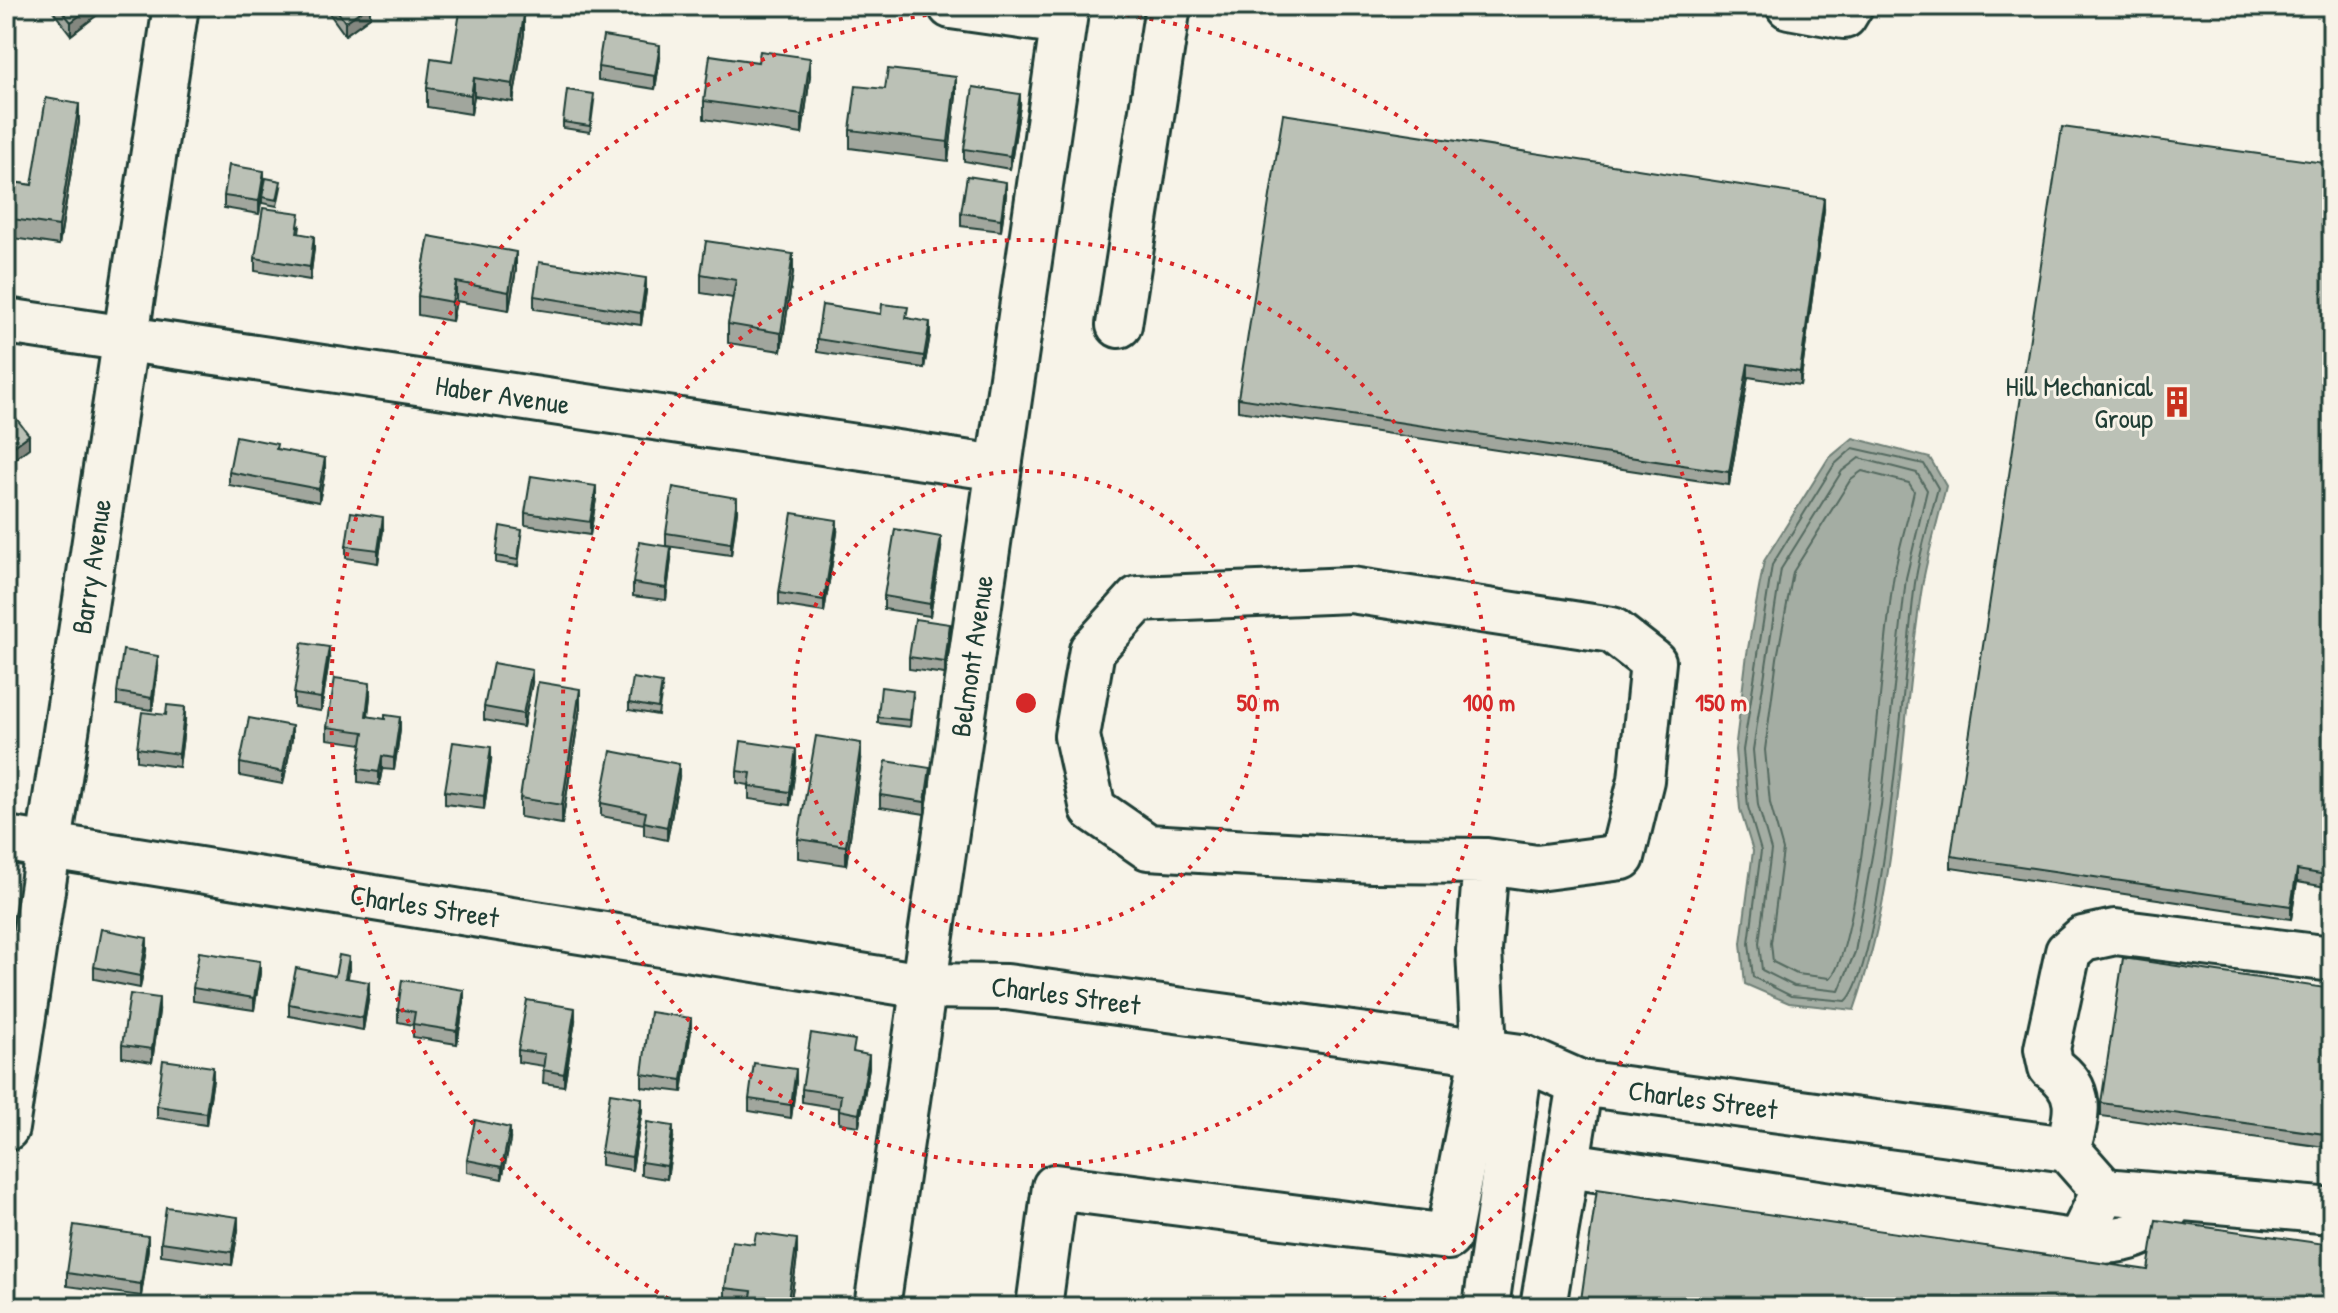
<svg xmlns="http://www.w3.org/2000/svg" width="2338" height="1313" font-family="'Patrick Hand',sans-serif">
	<rect width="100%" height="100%" fill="#f7f3e8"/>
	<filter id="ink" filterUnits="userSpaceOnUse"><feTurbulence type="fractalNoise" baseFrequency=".0125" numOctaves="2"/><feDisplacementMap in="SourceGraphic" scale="16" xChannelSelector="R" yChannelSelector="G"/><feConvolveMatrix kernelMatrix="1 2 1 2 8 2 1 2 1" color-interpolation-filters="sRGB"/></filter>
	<g filter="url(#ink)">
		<path fill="#a4ada3" stroke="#6f8077" stroke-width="2" d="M1853,438L1930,458L1946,486C1939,517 1929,549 1923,581C1899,725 1903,871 1854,1010L1789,1003L1745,984L1741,943L1753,851L1740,809L1735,750L1747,654L1764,561L1828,459Z"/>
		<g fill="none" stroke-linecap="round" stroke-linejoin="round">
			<path stroke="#546a60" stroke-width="2" d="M1853,448L1924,464L1938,488C1930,519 1920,551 1915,583C1906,649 1883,968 1846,1001L1791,996L1753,977L1749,943L1761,851L1748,807L1743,750L1772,565L1834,465Z
				M1859,458L1917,473L1927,490L1906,578L1881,805L1855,952L1839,991L1794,986L1762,970L1759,943L1771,850L1758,805L1753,750L1781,569L1842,471Z
				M1862,471L1909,483L1914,491C1908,519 1899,547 1894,575C1883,634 1862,953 1830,978L1797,974L1773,962L1771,943L1783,850L1770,803L1765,750L1777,658L1793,572L1851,479Z"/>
			<defs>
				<g id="minor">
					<path d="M951,6L1063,22"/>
					<path d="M1789,6L1844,16L1850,6"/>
					<path id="s1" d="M6,321L998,468"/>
					<path d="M1119,325L1168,6"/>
					<path id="s2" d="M6,839L923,986L1007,987L1521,1057L1580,1083L2067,1149L2104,1191"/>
					<path id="s3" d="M6,1128L176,6"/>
					<path d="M2067,1149C2078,1115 2084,1089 2051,1067L2047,1049L2068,952L2083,939L2115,932L2332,959"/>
					<path d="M1569,1165L2079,1243L2104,1191"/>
					<path d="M2104,1191L2332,1211"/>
					<path d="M2079,1243C2127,1239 2147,1242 2174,1198"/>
					<path id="s4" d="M877,1307L1066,6"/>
					<path d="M1039,1307L1055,1187L1448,1237L1484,1051L1479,950L1486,861L1373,860L1148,847L1093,809L1077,736L1092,650L1138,599L1351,590L1612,630L1653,662L1641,780L1622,857L1537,868L1486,861"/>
					<path d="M1486,1307L1521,1057"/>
					<path d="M1543,1307L1580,1083"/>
				</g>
			</defs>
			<use href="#minor" stroke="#1f3d34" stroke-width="50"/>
			<use href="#minor" stroke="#f7f3e8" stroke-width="44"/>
		</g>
		<path fill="#a1a69d" stroke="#1f3d34" stroke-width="2" d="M6,6H15L10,30L6,29Z
			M49,6H101V12L71,35Z
			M324,6H370V17L345,35Z
			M524,34L513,102L474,96L471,114L427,107V88L452,61Z
			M660,58L655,89L598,80V67Z
			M810,76L802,134L704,119V101Z
			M956,96L948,161L850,148V130Z
			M594,101L590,132L563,128V122Z
			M1020,106L1010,169L964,161V149Z
			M79,122L59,245L6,237V181L32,185Z
			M264,183L259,214L224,208V196Z
			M281,187L277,206L262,203V197Z
			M1006,195L1001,231L961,226V213Z
			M1824,210L1800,385L1748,377L1729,485L1238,411V398Z
			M300,226L299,233L314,248L310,280L255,271V258Z
			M429,236L516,270L509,310L456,301L452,321L418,315V296Z
			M793,273L781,351L728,343V324L733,298L701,293V274Z
			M646,291L641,325L534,309V296Z
			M881,314L908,318L930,335L924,368L817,352V339Z
			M277,449L325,471L319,502L229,485V472Z
			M596,499L590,535L525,525V513Z
			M737,511L731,555L666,546V533Z
			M383,530L378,563L346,558V546Z
			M837,533L824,612L779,605V593Z
			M522,536L518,566L496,563V556Z
			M941,549L930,616L884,609V596Z
			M671,559L666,600L633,596V583Z
			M950,637L945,674L909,669V657Z
			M2330,638H2332V888L2297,882L2291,919L1951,868V856Z
			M329,660L321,711L294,707V694Z
			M158,668L152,710L117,705V692Z
			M532,683L523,727L484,720V707Z
			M662,689L658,715L629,710V703Z
			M370,696L368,716L400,730L394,770L382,769L379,785L358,782V769L362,744L327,739V727Z
			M913,697L910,727L878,723V717Z
			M580,708L562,824L520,817V798Z
			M185,720L179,767L137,761V748Z
			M292,739L283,784L240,776V763Z
			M491,760L484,809L445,804V791Z
			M861,761L846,865L798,858V839Z
			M796,762L790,805L749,799V785L737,783V771Z
			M679,777L667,840L644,835V824L601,816V803Z
			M930,781L925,814L880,807V795Z
			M147,950L140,988L94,979V967Z
			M349,970L348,978L369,995L363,1030L289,1016V1004L335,976Z
			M260,973L254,1010L193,1001V988Z
			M2332,989V1148L2101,1116V1103Z
			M464,1002L457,1044L413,1037V1025L398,1022V1009Z
			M159,1011L152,1062L122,1057V1045Z
			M575,1021L564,1086L543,1083L544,1066L518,1062V1050Z
			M691,1030L682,1092L642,1087V1074Z
			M854,1053L869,1067L859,1126L839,1123V1108L802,1102V1089Z
			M213,1079L206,1125L157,1118V1106Z
			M796,1082L791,1118L749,1111V1099Z
			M642,1110L632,1170L601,1165V1152Z
			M673,1139L667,1179L641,1175V1162Z
			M510,1140L502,1179L467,1172V1160Z
			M238,1230L232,1265L161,1255V1242Z
			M148,1249L141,1296L67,1286V1273Z
			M797,1257L790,1307L725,1306V1288Z"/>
		<path fill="#83877f" stroke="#1f3d34" stroke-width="2" d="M12,6H15L10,30V18Z
			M92,6H101V12L71,35V22Z
			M368,6H370V17L345,35V22Z
			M524,15V34L513,102V84Z
			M660,45V58L655,89V76Z
			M810,58V76L802,134V115Z
			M956,77V96L948,161V142Z
			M474,78V96L471,114V95Z
			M1020,94V106L1010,169V156Z
			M79,104V122L59,245V226Z
			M264,171V183L259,214V201Z
			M1006,182V195L1001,231V219Z
			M1824,198V210L1800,385V372Z
			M314,236V248L310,280V267Z
			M516,252V270L509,310V292Z
			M793,254V273L781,351V333Z
			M646,278V291L641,325V313Z
			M456,282V301L452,321V302Z
			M930,322V335L924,368V356Z
			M1748,364V377L1729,485V472Z
			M29,435V448L6,465V452Z
			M325,458V471L319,502V489Z
			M596,486V499L590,535V522Z
			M737,498V511L731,555V543Z
			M383,517V530L378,563V550Z
			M837,520V533L824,612V600Z
			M941,537V549L930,616V604Z
			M671,547V559L666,600V588Z
			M950,624V637L945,674V662Z
			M329,647V660L321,711V698Z
			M158,656V668L152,710V698Z
			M532,670V683L523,727V714Z
			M370,683V696L366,728V716Z
			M580,689V708L562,824V805Z
			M185,707V720L179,767V754Z
			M400,717V730L394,770V758Z
			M292,726V739L283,784V772Z
			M861,743V761L846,865V846Z
			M491,747V760L484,809V796Z
			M796,749V762L790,805V792Z
			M382,756V769L379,785V772Z
			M679,764V777L667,840V827Z
			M930,768V781L925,814V802Z
			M2297,870V882L2291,919V906Z
			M147,938V950L140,988V976Z
			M349,957V970L345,990V978Z
			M260,961V973L254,1010V998Z
			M369,982V995L363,1030V1018Z
			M464,990V1002L457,1044V1031Z
			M159,998V1011L152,1062V1049Z
			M575,1008V1021L564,1086V1074Z
			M691,1018V1030L682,1092V1080Z
			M869,1055V1067L859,1126V1114Z
			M213,1067V1079L206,1125V1113Z
			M796,1069V1082L791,1118V1105Z
			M642,1098V1110L632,1170V1157Z
			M673,1126V1139L667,1179V1166Z
			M510,1128V1140L502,1179V1167Z
			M238,1217V1230L232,1265V1252Z
			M148,1236V1249L141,1296V1284Z
			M797,1239V1257L790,1307H787Z"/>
		<path fill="#bbc1b6" stroke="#1f3d34" stroke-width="2" d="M6,6H12L10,18L6,17Z
			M58,6H92L71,22Z
			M334,6H368L345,22Z
			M461,6L524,15L513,84L474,78L471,95L427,88L431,58L452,61Z
			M603,36L660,45L655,76L598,67Z
			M760,51L810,58L802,115L704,101L710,55L758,62Z
			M888,69L956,77L948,142L850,130L856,86L885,89Z
			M973,87L1020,94L1010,156L964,149Z
			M567,90L594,94L590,126L563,122Z
			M46,98L79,104L59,226L6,218V181L32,185Z
			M1283,114L1824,198L1800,372L1748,364L1729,472L1238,398Z
			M2062,127L2332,164V615L2329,637L2332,638V876L2297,870L2291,906L1951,856Z
			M229,165L264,171L259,201L224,196Z
			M967,176L1006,182L1001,219L961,213Z
			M266,178L281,181L277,200L262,197Z
			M263,208L300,213L297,233L314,236L310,267L255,258Z
			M429,236L516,252L509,292L456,282L452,302L418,296Z
			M706,241L793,254L781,333L728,324L736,280L701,274Z
			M539,262L646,278L641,313L534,296Z
			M882,304L908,307L906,318L930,322L924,356L817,339L822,305L881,314Z
			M6,405L29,435L6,452Z
			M236,436L277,444L276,449L325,458L319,489L229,472Z
			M531,476L596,486L590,522L525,513Z
			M673,487L737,498L731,543L666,533Z
			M351,512L383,517L378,550L346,546Z
			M792,513L837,520L824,600L779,593Z
			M500,526L522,530L518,560L496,556Z
			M895,529L941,537L930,604L884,596Z
			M639,542L671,547L666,588L633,583Z
			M915,619L950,624L945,662L909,657Z
			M302,643L329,647L321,698L294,694Z
			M123,650L158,656L152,698L117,692Z
			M493,663L532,670L523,714L484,707Z
			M335,678L370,683L366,716L385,719V715L400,717L394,758L382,756L379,772L358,769L364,732L327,727Z
			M633,678L662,683L658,708L629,703Z
			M538,682L580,689L562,805L520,798Z
			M881,687L913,691L910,720L878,717Z
			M167,705L185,707L179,754L137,748L142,712L166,715Z
			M249,718L292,726L283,772L240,763Z
			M816,736L861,743L846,846L798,839Z
			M741,741L796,749L790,792L749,786L751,773L737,771Z
			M453,742L491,747L484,796L445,791Z
			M611,751L679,764L667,827L644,822L646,812L601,803Z
			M886,761L930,768L925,802L880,795Z
			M101,929L147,938L140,976L94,967Z
			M199,952L260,961L254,998L193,988Z
			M339,955L349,957L345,978L369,982L363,1018L289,1004L296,968L335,976Z
			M2123,958L2332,989V1135L2101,1103Z
			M402,980L464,990L457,1031L413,1024L415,1012L398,1009Z
			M130,994L159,998L152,1049L122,1045Z
			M527,1000L575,1008L564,1074L543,1070L545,1054L518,1050Z
			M650,1012L691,1018L682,1080L642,1074Z
			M811,1033L855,1040L853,1052L869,1055L859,1114L839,1110L841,1095L802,1089Z
			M163,1060L213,1067L206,1113L157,1106Z
			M754,1063L796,1069L791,1105L749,1099Z
			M610,1093L642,1098L632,1157L601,1152Z
			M475,1120L510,1128L502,1167L467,1160Z
			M647,1122L673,1126L667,1166L641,1162Z
			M1597,1189L2148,1270L2156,1220L2332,1245V1307H1580Z
			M166,1207L238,1217L232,1252L161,1242Z
			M74,1225L148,1236L141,1284L67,1273Z
			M756,1233L797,1239L787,1307H749L752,1291L725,1288L732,1241L754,1244Z"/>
	</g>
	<g fill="none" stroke="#d62828" stroke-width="4" stroke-dasharray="4 8">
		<circle cx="1026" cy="703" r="232"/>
		<circle cx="1026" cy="703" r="463"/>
		<path d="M679 1305A695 695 0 1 1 1373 1305"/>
	</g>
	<defs>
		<symbol id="building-bare" viewBox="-9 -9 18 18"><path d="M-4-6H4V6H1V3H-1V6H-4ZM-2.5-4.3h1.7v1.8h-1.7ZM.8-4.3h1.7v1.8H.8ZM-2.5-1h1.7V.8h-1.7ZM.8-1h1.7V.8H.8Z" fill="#c8321e" stroke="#f7f3e8" stroke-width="2.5" paint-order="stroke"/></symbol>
	</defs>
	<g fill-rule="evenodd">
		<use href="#building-bare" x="2155" y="380" width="44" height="44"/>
	</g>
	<g text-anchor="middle" stroke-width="6" stroke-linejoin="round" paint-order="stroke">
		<g font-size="28" fill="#1f3d34" stroke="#f7f3e8" text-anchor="end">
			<text x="2153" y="396">Hill Mechanical<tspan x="2153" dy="32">Group</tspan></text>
		</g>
		<g font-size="28" fill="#1f3d34" stroke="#f7f3e8">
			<text dy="10" stroke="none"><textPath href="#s1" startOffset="502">Haber Avenue</textPath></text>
			<text dy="10" stroke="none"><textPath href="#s3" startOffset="568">Barry Avenue</textPath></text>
			<text dy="10" stroke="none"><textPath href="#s4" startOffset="658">Belmont Avenue</textPath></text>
			<text dy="10" stroke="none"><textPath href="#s2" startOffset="424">Charles Street</textPath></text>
			<text dy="10" stroke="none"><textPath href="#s2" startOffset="1072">Charles Street</textPath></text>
			<text dy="10" stroke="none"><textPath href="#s2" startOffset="1720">Charles Street</textPath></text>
		</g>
	</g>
	<circle cx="1026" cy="703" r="12" fill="#d62828" stroke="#f7f3e8" stroke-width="4"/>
	<g font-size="24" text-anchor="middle" font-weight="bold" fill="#d62828" stroke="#f7f3e8" stroke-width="6" stroke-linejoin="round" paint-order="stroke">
		<text x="1258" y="711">50 m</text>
		<text x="1489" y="711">100 m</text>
		<text x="1721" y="711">150 m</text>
	</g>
	<rect width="2338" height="1313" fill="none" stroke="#f7f3e8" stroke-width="32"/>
	<rect x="16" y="16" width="2306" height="1281" fill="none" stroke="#1f3d34" stroke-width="3" filter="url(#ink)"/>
</svg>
